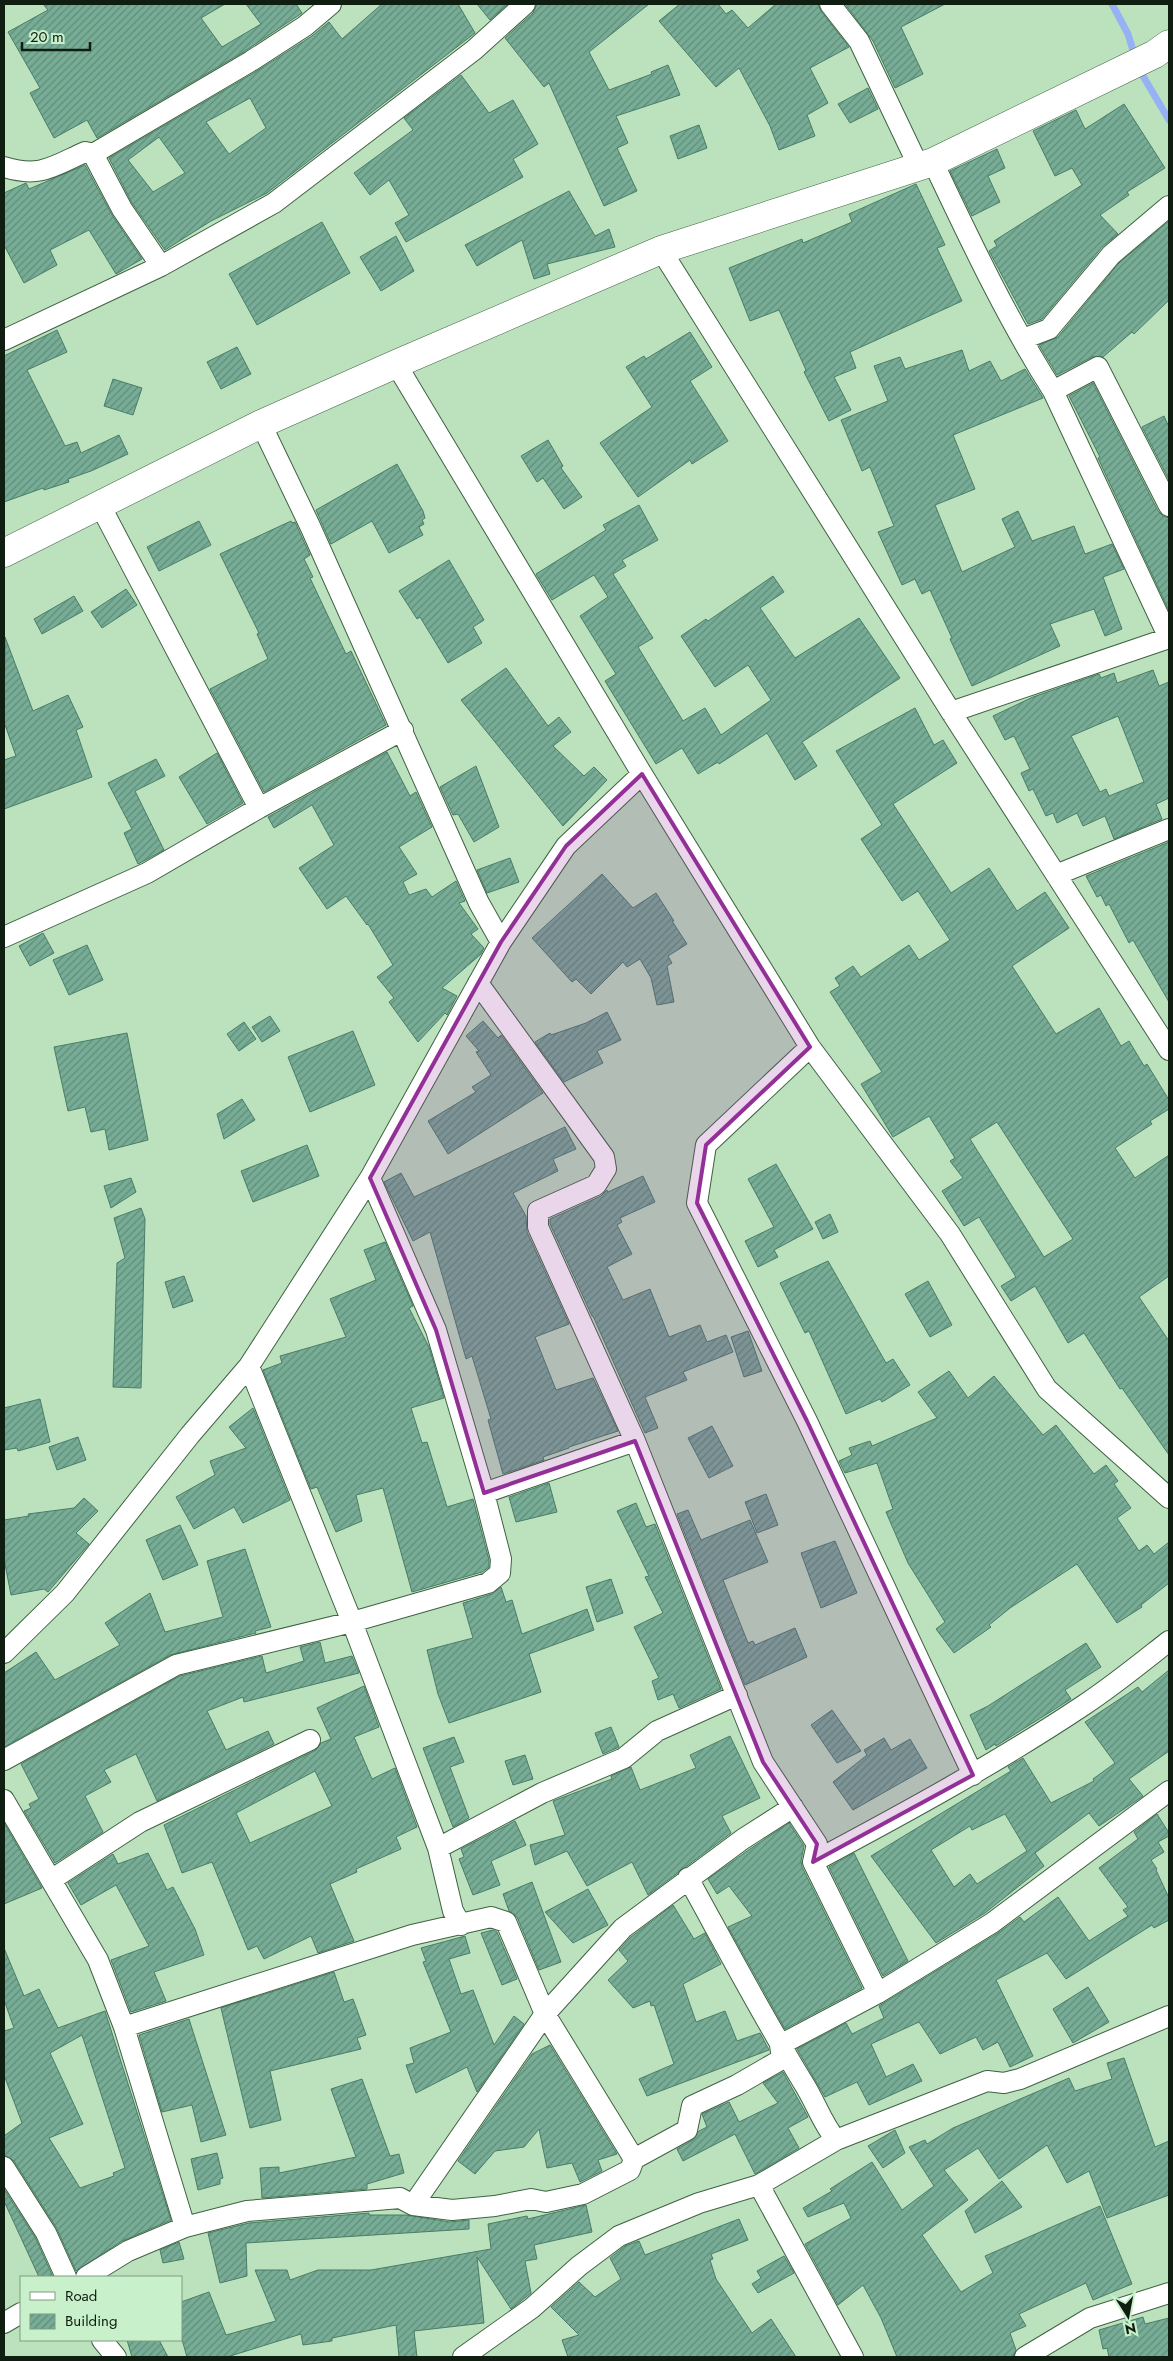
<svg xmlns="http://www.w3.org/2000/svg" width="1173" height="2361" font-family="Jost,sans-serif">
	<defs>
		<pattern id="building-hatch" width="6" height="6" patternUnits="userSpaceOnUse" patternTransform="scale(1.25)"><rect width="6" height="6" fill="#77ad96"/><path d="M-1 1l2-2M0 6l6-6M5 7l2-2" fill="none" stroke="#608c79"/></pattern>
	</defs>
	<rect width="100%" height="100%" fill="#bbe2bd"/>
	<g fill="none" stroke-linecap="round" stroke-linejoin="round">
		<path stroke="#96b2f4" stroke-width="7" d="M1112,4L1128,34L1134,54
			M1143,76L1169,120"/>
	</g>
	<path fill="url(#building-hatch)" stroke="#497d67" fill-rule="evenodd" d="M43,4H225L201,18L222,47L261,24L246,4H296L302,13L245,51L97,138L87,120L54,138L30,93L40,88L8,32L48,10Z
		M382,4H458L475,33L267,193L211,221L165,250L132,203L109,158L257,71L312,36L329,22L342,39ZM250,98L266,128L229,154L206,122ZM159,137L185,173L153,192L128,160Z
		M477,4H508L490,20Z
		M537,4H649L589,52L609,90L652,74L651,72L668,65L680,95L616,116L628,143L617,148L637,191L604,206L549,83L544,87L505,38L533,13Z
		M680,4H718L726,14L732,10L748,28L776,4H818L821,11L849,47L810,68L828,103L807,115L815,136L779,150L770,126L739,68L716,87L659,21Z
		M845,4H945L901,27L923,74L895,88L873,41Z
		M461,75L489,113L513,100L538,144L513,159L523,177L406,242L395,223L409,215L389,180L370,195L354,173L413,130L404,118Z
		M868,88L878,109L850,123L838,104Z
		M1124,104L1165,168L1127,192L1129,195L1100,215L1118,234L1102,247L1042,319L1028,324L989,251L997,246L994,241L1082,185L1072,168L1055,176L1033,131L1076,110L1085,129Z
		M699,125L707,148L678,159L670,136Z
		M997,149L1005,168L988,176L1000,202L972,216L950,171Z
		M85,165L112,215L142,259L116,274L89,230L50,250L57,265L24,283L4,245V193L26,183L29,189Z
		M916,184L945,245L937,248L962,301L850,352L856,368L834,377L851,410L829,421L804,372L806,370L779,310L750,321L729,268L802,239L803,243L852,222L849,214Z
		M569,191L595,236L609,229L615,247L547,264L550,274L534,279L522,240L477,266L465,245Z
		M1169,221V300L1134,334L1132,332L1103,357H1092L1057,375L1039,345L1058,337L1119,263Z
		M322,222L350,273L257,325L229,274Z
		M396,236L414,271L381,291L360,257Z
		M57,330L67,352L27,370L65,446L77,442L81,453L119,435L128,454L91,471L68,479L69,482L44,490L43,488L4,502V356Z
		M690,332L712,367L690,381L728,441L692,464L690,460L638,497L600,443L652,407L626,367L644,356L646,359Z
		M237,347L251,374L221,389L207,362Z
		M962,350L969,371L990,361L1001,381L1025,369L1043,398L953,435L975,489L935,505L962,572L1015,547L1002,519L1018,511L1032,541L1074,526L1085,554L1112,544L1124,569L1103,577L1122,629L1105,636L1094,609L1050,624L1060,646L972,686L950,639L952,638L930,590L922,594L915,579L902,585L878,532L894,526L870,467L862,471L841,420L888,401L874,366L900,357L905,369Z
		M113,379L142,388L133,415L104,406Z
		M1093,383L1158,511L1163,516L1169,518V611L1098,458L1100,457L1069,396Z
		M1164,416L1169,427V480L1142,427Z
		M548,440L563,466L561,468L582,497L564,509L543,478L537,482L521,456Z
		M397,464L423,511L425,518L422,520L424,524L419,527L423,535L389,553L372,521L331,544L316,510Z
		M639,505L658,540L622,560L626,566L613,574L653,638L638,647L683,721L705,708L721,735L771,700L748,665L715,687L681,636L706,619L708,621L773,576L784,592L760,608L795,658L859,618L900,678L802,742L817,766L795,780L767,733L719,764L718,762L698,774L682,748L656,764L605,681L616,674L580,616L608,597L594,575L552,600L536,574L606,530L603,525Z
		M199,521L211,545L159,571L147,547Z
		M291,521L292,523L295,522L310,555L304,559L313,577L310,578L346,654L351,651L386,725L264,792L210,689L268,659L257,634L259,633L220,554Z
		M449,560L484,620L473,627L482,643L448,663L420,617L417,619L399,591Z
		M126,589L137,605L102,628L91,612Z
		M74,596L83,611L42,634L34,619Z
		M5,637L33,711L68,695L83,727L76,730L92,777L4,809V760L16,756L4,722Z
		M506,668L548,726L559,717L571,732L553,746L584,776L594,767L607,780L563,826L461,700Z
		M1153,670L1159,686L1169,682V798L1156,804L1162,819L1114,839L1105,816L1083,826L1077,813L1057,823L1053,813L1046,816L1033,789L1029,791L1021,773L1030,769L1014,736L1005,740L993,716L1033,697L1099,674L1101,678L1114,673L1117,683ZM1118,716L1144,782L1109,796L1106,789L1100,792L1071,736Z
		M915,708L934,745L943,740L957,763L893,804L951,893L989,868L1017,911L1045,892L1069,928L1012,966L1056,1034L1099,1008L1121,1046L1129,1041L1144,1066L1147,1064L1169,1100V1109L1150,1121L1152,1124L1115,1148L1135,1178L1169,1155V1276L1139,1297L1169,1341V1455L1122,1388L1120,1389L1084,1333L1068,1343L1035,1286L1011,1301L1001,1286L1016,1277L979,1217L964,1226L942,1191L963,1178L950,1161L955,1158L929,1116L893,1137L861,1084L882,1072L830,992L840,986L835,978L853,966L861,977L909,945L919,960L950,940L918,891L902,901L861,839L882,825L836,751ZM997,1122L1073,1239L1044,1257L970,1139Z
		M387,752L410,796L416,792L432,827L399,847L417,874L403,882L409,895L426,889L432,897L456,881L465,901L459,903L478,929L471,934L484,948L481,954L442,988L457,996L447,1015L445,1013L418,1042L389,1002L394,998L377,977L393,965L368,924L367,925L346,896L327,909L299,868L334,845L312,805L274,828L268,817Z
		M217,753L243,803L207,824L179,777Z
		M156,759L165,776L135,791L164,850L138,864L124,833L132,829L108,783Z
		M476,766L499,827L474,842L458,814L453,815L440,787Z
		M1169,842V1002L1133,940L1129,943L1109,904L1106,906L1101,895L1097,897L1086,876Z
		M510,858L519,882L487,893L477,870Z
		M602,874L633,908L656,893L674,921H672L687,944L668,956L672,963L667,966L674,1002L657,1005L651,978L640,959L627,967L623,962L591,994L576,979L572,982L532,938Z
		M43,933L54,953L30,966L19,946Z
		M87,945L103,980L69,995L53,960Z
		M607,1012L621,1040L597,1051L603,1063L564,1082L535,1042L550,1033L551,1035L586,1023Z
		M270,1016L280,1031L262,1042L252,1027Z
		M483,1021L498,1038L501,1035L543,1093L448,1154L428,1121L476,1092L472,1087L491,1075L476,1052L479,1051L466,1036Z
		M244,1022L256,1039L239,1051L227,1034Z
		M353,1031L375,1085L310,1112L288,1057Z
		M127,1033L148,1140L109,1150L105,1129L91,1132L85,1107L68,1111L54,1047Z
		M242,1099L255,1120L224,1139L217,1114Z
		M565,1127L576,1149L553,1159L558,1171L513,1193L526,1216L527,1232L569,1324L535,1337L556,1390L593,1378L618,1431L569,1447V1448L543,1457L544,1460L503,1474L488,1420L491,1419L472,1356L466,1359L430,1232L413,1241L384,1182L401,1173L414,1197Z
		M307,1145L319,1176L253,1202L241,1171Z
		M776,1164L813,1229L774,1250L778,1257L758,1267L745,1241L774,1227L748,1179Z
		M643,1176L655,1202L620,1218L622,1222L617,1225L632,1254L607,1267L623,1300L650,1289L669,1337L700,1325L707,1342L726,1335L733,1352L683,1372L687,1380L645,1397L658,1428L645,1433L593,1316H592L550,1224V1219L601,1196L607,1190L608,1192Z
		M131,1178L136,1192L111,1208L104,1186Z
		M141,1208L145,1219L141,1388L113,1387L117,1263L125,1258L114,1218Z
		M830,1214L838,1232L823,1239L815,1222Z
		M385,1242L413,1306L409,1308L429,1347L444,1398L411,1408L422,1443L427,1442L447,1507L473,1499L489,1560V1567L482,1572L412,1592L383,1488L356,1495L362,1521L336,1532L317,1487L311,1489L263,1370L282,1363L280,1356L346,1337L330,1299L376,1280L364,1250Z
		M828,1261L886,1363L893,1359L910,1385L882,1402L880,1399L846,1414L809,1331L805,1333L780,1283Z
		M184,1276L193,1301L173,1308L165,1282Z
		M928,1281L952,1325L930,1337L905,1294Z
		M748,1331L762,1371L744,1377L731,1337Z
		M949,1371L968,1398L994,1376L1043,1435L1056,1425L1094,1474L1106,1465L1118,1481L1114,1484L1131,1508L1117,1518L1139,1551L1147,1545L1154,1554L1169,1542V1583L1141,1605L1142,1607L1117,1623L1077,1564L1010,1608L989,1625L991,1627L954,1653L936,1629L945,1622L908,1563L886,1512L893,1509L877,1463L845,1473L839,1461L852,1455L849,1448L870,1441L872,1446L937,1418L918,1392Z
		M40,1399L50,1442L18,1451L17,1448L4,1450V1408Z
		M253,1408L290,1500L243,1523L234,1507L194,1529L176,1497L215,1475L210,1461L246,1448L229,1427Z
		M712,1426L733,1466L709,1478L688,1438Z
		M78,1437L86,1460L57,1470L49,1447Z
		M549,1483L557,1512L516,1522L509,1497Z
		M766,1494L778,1525L757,1533L745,1502Z
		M84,1498L98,1511L76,1533L89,1544L48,1592L44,1589L11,1595L4,1559V1520L29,1516L28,1514L74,1508Z
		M636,1503L646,1527L655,1524L721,1689L679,1708L673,1694L658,1700L652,1681L659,1678L634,1627L663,1613L645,1577L649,1576L617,1511Z
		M688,1510L701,1540L750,1520L768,1562L723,1580L748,1643L753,1641L755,1645L795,1628L807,1657L745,1685L677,1514Z
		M180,1525L198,1565L163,1580L146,1540Z
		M835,1541L857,1593L821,1608L801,1553Z
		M245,1549L271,1627L255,1631L256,1633L170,1655L4,1747V1673L36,1652L55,1680L120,1645L105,1623L150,1593L165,1632L223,1617L207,1561Z
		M611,1579L623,1613L597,1622L586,1587Z
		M501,1587L506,1602L512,1600L522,1634L587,1609L594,1630L529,1654L541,1692L449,1723L438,1694L427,1650L473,1638L463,1603L492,1594Z
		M320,1642L325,1663L352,1656L359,1673L244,1702L243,1697L207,1711L226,1750L268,1731L274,1744L157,1801L136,1754L104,1770L111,1782L85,1796L103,1832L55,1863L24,1811L31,1808L29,1804L39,1799L21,1764L180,1676L262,1656L266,1673L304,1661L300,1647Z
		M1086,1643L1101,1667L1065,1690L1071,1699L996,1746L995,1744L986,1750L970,1715L988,1706Z
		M1169,1670V1751L1129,1779L1143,1796L1099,1826L1089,1813L1035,1853L1044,1866L985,1913L936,1943L871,1856L1011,1771L1008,1767L1023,1758L1051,1803L1094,1781L1093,1779L1115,1763L1085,1722L1138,1687L1142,1692ZM1005,1814L1027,1851L977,1884L970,1874L954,1887L931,1850L970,1826L972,1830Z
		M364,1686L379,1727L354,1737L372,1779L395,1768L417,1827L396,1837L401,1849L356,1869L357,1872L330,1884L354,1941L318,1953L311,1936L264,1959L257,1946L248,1950L212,1862L182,1873L164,1825L316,1750L321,1743L331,1739L317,1708ZM315,1771L332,1806L250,1843L236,1813Z
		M832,1710L861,1751L837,1763L811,1725Z
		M611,1727L619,1747L603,1754L595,1733Z
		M730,1736L760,1798L722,1816L731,1833L648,1895L632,1862L587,1886L567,1851L535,1865L530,1845L565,1835L553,1801L612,1779L611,1776L631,1767L640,1790L696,1768L690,1755Z
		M454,1737L464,1762L450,1767L469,1818L453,1827L423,1748Z
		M884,1738L891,1750L910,1739L927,1768L853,1810L833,1782L867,1755L864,1750Z
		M525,1755L533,1779L513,1785L505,1761Z
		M1157,1814L1169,1833V1836L1158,1842L1164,1852L1151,1860L1157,1869L1156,1870L1169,1898V1920L1154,1928L1152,1925L1066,1979L1047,1953L996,1980L1033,2056L1010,2067L998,2042L983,2050L976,2037L940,2054L919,2022L871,2044L886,2077L913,2064L922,2081L869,2105L857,2082L825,2097L797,2049L846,2023L852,2034L884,2018L879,2006L998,1933L1020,1917L1024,1922L1058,1897L1089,1941L1128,1916L1123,1910L1128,1907L1099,1868L1138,1839L1134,1832Z
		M515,1821L526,1845L491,1861L500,1885L473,1895L459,1859L464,1857L461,1849Z
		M4,1823L42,1888L4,1904Z
		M789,1823L804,1846L801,1861L802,1867L862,1988L785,2029L728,1927L752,1916L729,1886L717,1894L708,1879L750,1849Z
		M148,1853L167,1890L173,1887L195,1929L204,1955L154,1972L166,2001L131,2012L111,1960L149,1946L116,1885L81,1905L68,1883L113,1854L118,1864Z
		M854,1853L908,1961L883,1976L829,1867Z
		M532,1882L561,1962L539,1970L517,1917L509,1911L503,1894Z
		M588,1889L608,1925L573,1943L545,1912Z
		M673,1905L694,1939L705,1933L721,1964L683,1984L696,2022L725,2011L737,2041L760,2033L769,2050L647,2096L639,2079L674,2064L654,2005L651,2006L650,2001L633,2008L608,1980L628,1961L619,1950L631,1937Z
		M493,1930L497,1932L517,1979L502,1985L481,1933Z
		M465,1936L470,1953L449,1959L461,1994L473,1990L494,2045L514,2016L524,2024L477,2092L467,2067L416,2093L406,2065L414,2063L410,2048L451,2032L423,1962L426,1961L421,1948Z
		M4,1948L24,1996L39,1989L58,2028L105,2011L171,2220L122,2241L76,2271L56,2227L14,2161L4,2155V2136L22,2123L4,2075V2031L14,2028L4,2000ZM82,2035L125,2168L113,2173L114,2176L80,2188L49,2138L83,2124L50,2053Z
		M334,1972L344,2002L353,1999L366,2035L357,2038L361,2049L270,2071L281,2120L250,2128L221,2008Z
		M1088,1987L1109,2022L1073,2043L1053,2009Z
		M189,2019L226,2135L201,2142L192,2105L162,2112L139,2035Z
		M550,2045L617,2154L598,2160L602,2171L580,2182L572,2163L547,2168L539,2129L524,2147L495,2151L475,2174L458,2161L532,2054Z
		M1124,2058L1155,2147L1169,2141V2195L1107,2218L1089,2171L1067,2183L1047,2145L999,2179L978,2148L944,2170L968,2200L922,2235L961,2292L993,2273L985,2256L1100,2206L1132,2284L1093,2300L1086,2283L1019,2314L1026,2326L1010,2333L1016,2350L1013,2357H897L881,2318L863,2285L838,2305L805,2244L851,2218L844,2203L808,2217L803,2208L832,2191L830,2189L872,2162L902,2210L934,2186L909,2147L925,2140L927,2144L953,2128L1069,2078L1075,2091L1112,2079L1107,2063Z
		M783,2072L808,2117L788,2128L799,2148L755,2174L735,2134L683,2161L677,2149L693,2140L699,2131L707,2127L702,2114L729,2102L739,2122L778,2103L763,2083Z
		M362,2079L390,2156L399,2154L404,2173L367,2184V2189L262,2198L260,2168L279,2167V2173L356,2157L331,2089Z
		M895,2130L905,2153L883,2168L868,2146Z
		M217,2153L223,2178L220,2179V2184L198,2190L191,2159Z
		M1002,2181L1022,2207L975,2233L965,2211Z
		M4,2189L36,2239L53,2277H39L4,2201Z
		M586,2205L592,2232L534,2245L537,2259L525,2261L531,2293L511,2309L477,2257L484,2323L414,2331L417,2357H399L396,2325L332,2338V2341L303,2345L301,2334L227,2357H187L181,2336V2302L209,2292L226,2335L276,2321L255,2270H287L290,2280L318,2270H371L491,2249L488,2224L527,2216L528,2219Z
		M369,2213V2215H406L450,2222L469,2220V2229L246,2243L247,2276L220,2283L208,2233L249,2223Z
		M739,2219L748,2240L711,2254L713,2259L710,2260L716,2279L752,2333L771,2319L796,2357H568L562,2340L579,2335L551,2307L579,2282L595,2297L621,2279L610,2258L625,2246L639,2241L645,2255Z
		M179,2242L184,2259L163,2263L160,2250Z
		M784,2256L794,2273L758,2293L752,2284L761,2278L757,2271Z
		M1143,2317L1145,2324L1169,2318V2357H1109L1107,2348L1103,2349L1099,2330Z
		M127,2340H159L168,2357H132Z"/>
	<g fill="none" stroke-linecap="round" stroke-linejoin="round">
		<defs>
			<path id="street" d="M830,4L859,41L919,167
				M93,154L122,209L161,266
				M933,162C970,240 1007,319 1053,391L1169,638
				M4,167C40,178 52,167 85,152L93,154L251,61L305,26L331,4
				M661,250L951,712L1169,1050
				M1023,339L1049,329L1111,255L1169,206
				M4,340L161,266L274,203L474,50L525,4
				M396,364L642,774L810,1047L950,1234L1047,1389L1169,1498
				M1053,391L1098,367L1169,506
				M261,424L310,526L479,903L501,942
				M100,505L259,808
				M951,712L1169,638
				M1056,875L1169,829
				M4,937L147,873L259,808L403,730
				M478,983L604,1157L606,1169L596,1185L538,1211V1227L635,1441L763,1762L817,1844L813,1862L878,1993
				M810,1047L706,1145L697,1203L807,1421L973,1775
				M249,1366L352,1622L438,1848L453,1911L461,1925
				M484,1493L635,1441
				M4,1653L65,1593L190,1435L249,1366L370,1178L501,942L566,846L642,774
				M4,1760L176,1665L352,1622L488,1583L500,1573L501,1559L484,1493L436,1330L370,1178
				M4,1800L98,1960L124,2027L185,2227
				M438,1848L542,1793L624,1758L657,1731L737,1695
				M813,1862C905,1813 997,1763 1084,1705C1113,1686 1141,1663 1169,1641
				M688,1878C726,1947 763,2017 804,2084C816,2103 822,2123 836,2140
				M51,1880L140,1822L310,1740
				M124,2027L412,1935L491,1917L506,1922L545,2014L634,2159
				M780,2045L878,1993L992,1923L1169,1791
				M4,2167L46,2233L66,2277
				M759,2185L853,2357
				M413,2205L545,2014L623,1928L743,1839L793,1807
				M86,2277L128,2251L185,2227L247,2211L400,2198L413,2205L452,2210L495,2206L531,2199L546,2202L583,2194L630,2170L634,2159L687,2130L692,2106L737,2085L782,2059L780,2045
				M4,2323L21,2313
				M102,2340L116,2357
				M463,2357L532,2308L579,2266L619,2236L699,2203L759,2185L836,2140L987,2081L1004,2083L1020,2079L1169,2016
				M1025,2357L1090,2318L1169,2293"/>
			<path id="secondary" d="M4,553L261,424L396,364L661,250L933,162L1155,54L1169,44"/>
		</defs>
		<use href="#street" stroke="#3f6242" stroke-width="22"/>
		<use href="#secondary" stroke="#3f6242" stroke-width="29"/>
		<use href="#street" stroke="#fff" stroke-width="20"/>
		<use href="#secondary" stroke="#fff" stroke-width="28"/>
	</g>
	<path fill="#923097" fill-opacity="0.2" stroke="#923097" stroke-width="4" stroke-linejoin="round" d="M642,774L810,1047L706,1145L697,1203L807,1421L973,1775L813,1862L817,1844L763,1762L635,1441L484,1493L436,1330L370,1178L501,942L566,846Z"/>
	<rect width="1173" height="2361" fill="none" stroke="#0f1e10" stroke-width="10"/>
	<rect x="20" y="2276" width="162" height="65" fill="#c8f0ca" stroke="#7e9c80"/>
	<rect x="30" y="2292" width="25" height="8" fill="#ffffff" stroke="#7e9c80"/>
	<text x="65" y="2301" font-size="15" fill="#0f1e10">Road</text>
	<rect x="30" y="2314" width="25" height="15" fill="url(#building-hatch)" stroke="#7e9c80"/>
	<text x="65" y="2326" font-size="15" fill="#0f1e10">Building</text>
	<g transform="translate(1128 2316) rotate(169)" stroke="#c8f0ca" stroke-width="4" paint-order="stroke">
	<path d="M0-4L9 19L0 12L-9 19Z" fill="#0f1e10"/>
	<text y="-8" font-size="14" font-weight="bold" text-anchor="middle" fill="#0f1e10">N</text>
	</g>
	<path d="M22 42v8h68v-8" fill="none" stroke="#0f1e10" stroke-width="2.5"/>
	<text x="30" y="42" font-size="15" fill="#0f1e10" stroke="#c8f0ca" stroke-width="4" paint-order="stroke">20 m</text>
</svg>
